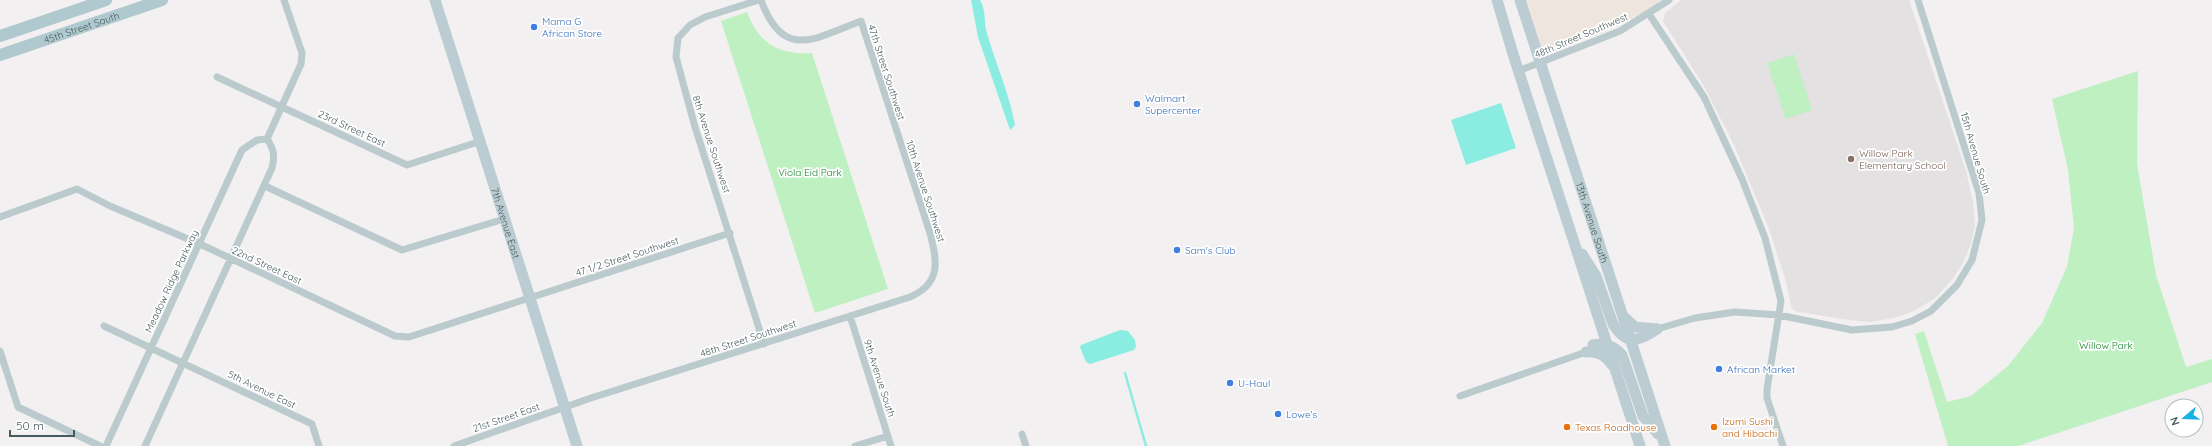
<svg xmlns="http://www.w3.org/2000/svg" width="2212" height="446" font-family="Quicksand,sans-serif">
	<rect width="100%" height="100%" fill="#f2f0f0"/>
	<path fill="#eee5df" d="M1525,0H1661L1652,8L1605,32L1543,55Z"/>
	<path fill="#e3e1e2" d="M1681,0H1909L1966,171L1973,202L1975,226L1971,244L1963,263L1952,280L1934,299L1912,312L1894,318L1870,322L1841,319L1794,311L1791,306L1786,281L1769,229L1735,147L1704,86L1663,21L1665,13Z"/>
	<path fill="#bef0c2" d="M747,12C759,44 779,55 812,53L888,289L815,313L721,21Z
		M1794,54L1812,110L1786,119L1767,63Z
		M2138,71L2137,164L2156,275L2186,367L2212,359V382L2018,446H1948L1915,334L1924,331L1947,402L1971,396L2008,366L2042,323L2067,267L2074,228L2068,170L2052,99Z"/>
	<path fill="#8bede2" d="M971,0H980C986,10 984,20 986,30C995,62 1009,92 1015,125L1010,130L978,37Z
		M1501,103L1516,148L1466,165L1451,120Z
		M1120,330L1128,331L1135,340L1136,347L1134,350L1090,364L1086,362L1080,347L1081,345Z"/>
	<g fill="none" stroke-linecap="round" stroke-linejoin="round">
		<path stroke="#8bede2" stroke-width="2.5" d="M1125,373L1146,446"/>
		<path stroke="#bbcacd" stroke-width="7" d="M759,0L705,17L690,25L678,38L676,57L695,127L764,344
			M1649,14L1704,97L1742,179L1765,238L1781,301L1767,389V398L1783,446
			M1518,71L1620,31L1669,0
			M217,77L407,165L481,141
			M267,139L301,64L302,53L284,0
			M265,186L402,250L504,219
			M0,217L77,189L110,206L200,244L395,336L409,337L730,233
			M850,316L891,446
			M104,326L312,424L319,446
			M1657,329L1695,318L1735,312L1779,315L1852,330L1892,327L1912,321L1931,311L1957,285L1972,260L1982,220L1979,193L1918,0
			M0,351L18,407L100,446
			M1460,396L1586,352
			M1022,434L1026,446
			M106,446L242,150L257,140L267,139
			M145,446L272,168C275,157 274,149 267,139
			M454,446L591,398L910,297C942,283 937,261 930,233L861,21C814,39 783,61 761,0
			M855,446L888,436"/>
		<g stroke="#bbcdd2" stroke-width="11">
			<path id="s1" d="M435,0L577,446"/>
			<path d="M1497,0L1513,54L1640,446"/>
			<path id="s2" d="M1520,0L1665,446"/>
			<path d="M1582,254L1596,276L1613,324C1627,346 1638,342 1657,329"/>
			<path d="M1624,317L1635,327L1657,329"/>
			<path d="M1593,345C1604,343 1614,346 1622,355L1643,416L1658,434"/>
			<path d="M1586,352C1598,351 1606,355 1612,365"/>
		</g>
		<g stroke="#afc9cf" stroke-width="12">
			<path d="M0,36L106,0"/>
			<path id="s3" d="M0,55L162,0"/>
		</g>
	</g>
	<g fill="#3f7fe0" stroke="#fff" stroke-width="1.5">
		<circle cx="534" cy="27" r="4"/>
		<circle cx="1137" cy="104" r="4"/>
		<circle cx="1177" cy="250" r="4"/>
		<circle cx="1719" cy="369" r="4"/>
		<circle cx="1230" cy="383" r="4"/>
		<circle cx="1278" cy="414" r="4"/>
	</g>
	<circle fill="#8d6e63" stroke="#fff" stroke-width="1.5" cx="1851" cy="159" r="4"/>
	<g fill="#e8710a" stroke="#fff" stroke-width="1.5">
		<circle cx="1567" cy="427" r="4"/>
		<circle cx="1714" cy="427" r="4"/>
	</g>
	<g text-anchor="middle" stroke-width="3.5" stroke-linejoin="round" paint-order="stroke">
		<g font-size="10" fill="#366cbe" stroke="#fff" text-anchor="start">
			<text x="542" y="25">Mama G<tspan x="542" dy="12">African Store</tspan></text>
			<text x="1145" y="102">Walmart<tspan x="1145" dy="12">Supercenter</tspan></text>
			<text x="1185" y="254">Sam's Club</text>
			<text x="1727" y="373">African Market</text>
			<text x="1238" y="387">U-Haul</text>
			<text x="1286" y="418">Lowe's</text>
		</g>
		<g font-size="10" fill="#475a5d" stroke="#fff">
			<text dy="4" stroke="none"><textPath href="#s3" startOffset="86">45th Street South</textPath></text>
			<text transform="translate(1581 35) rotate(-23)" y="4">48th Street Southwest</text>
			<text transform="translate(887 72) rotate(72)" y="4">47th Street Southwest</text>
			<text transform="translate(352 128) rotate(25)" y="4">23rd Street East</text>
			<text transform="translate(712 144) rotate(72)" y="4">8th Avenue Southwest</text>
			<text transform="translate(1976 153) rotate(74)" y="4">15th Avenue South</text>
			<text transform="translate(926 191) rotate(72)" y="4">10th Avenue Southwest</text>
			<text dy="4" stroke="none"><textPath href="#s1" startOffset="234">7th Avenue East</textPath></text>
			<text dy="4" stroke="none"><textPath href="#s2" startOffset="234">13th Avenue South</textPath></text>
			<text transform="translate(627 256) rotate(-18)" y="4">47 1/2 Street Southwest</text>
			<text transform="translate(267 265) rotate(25)" y="4">22nd Street East</text>
			<text transform="translate(171 281) rotate(-65)" y="4">Meadow Ridge Parkway</text>
			<text transform="translate(748 338) rotate(-18)" y="4">48th Street Southwest</text>
			<text transform="translate(880 378) rotate(72)" y="4">9th Avenue South</text>
			<text transform="translate(262 389) rotate(26)" y="4">5th Avenue East</text>
			<text transform="translate(506 417) rotate(-19)" y="4">21st Street East</text>
		</g>
		<g font-size="10" fill="#785e54" stroke="#fff" text-anchor="start">
			<text x="1859" y="157">Willow Park<tspan x="1859" dy="12">Elementary School</tspan></text>
		</g>
		<g font-size="10" fill="#16802a" stroke="#fff">
			<text x="810" y="176">Viola Eid Park</text>
			<text x="2106" y="349">Willow Park</text>
		</g>
		<g font-size="10" fill="#c56008" stroke="#fff" text-anchor="start">
			<text x="1722" y="425">Izumi Sushi<tspan x="1722" dy="12">and Hibachi</tspan></text>
			<text x="1575" y="431">Texas Roadhouse</text>
		</g>
	</g>
	<g transform="translate(2184 418) rotate(251)"><circle r="19" fill="#ffffff" stroke="#b5bdbe"/>
	<path d="M0-3L7 15L0 10L-7 15Z" fill="#18b1e4"/>
	<text y="-6" font-size="11" font-weight="bold" text-anchor="middle" fill="#475a5d">N</text>
	</g>
	<path d="M10 430v6h64v-6" fill="none" stroke="#475a5d" stroke-width="2"/>
	<text x="16" y="430" font-size="12" fill="#475a5d" stroke="#ffffff" stroke-width="3" paint-order="stroke">50 m</text>
</svg>
